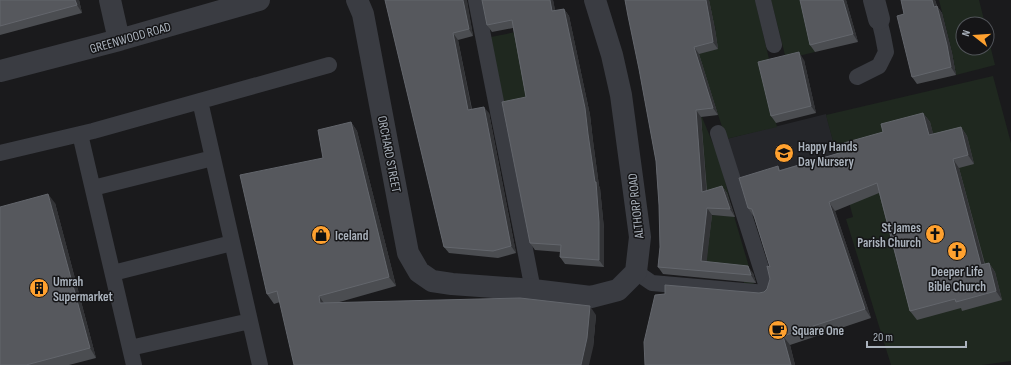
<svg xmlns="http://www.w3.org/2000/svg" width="1011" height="365" font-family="'Sofia Sans Condensed',sans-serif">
	<rect width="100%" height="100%" fill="#1a1a1c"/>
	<path fill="#25262a" d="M826,114L842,175L742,189L726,139Z"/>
	<path fill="#1f281f" d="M709,0H755L770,63L776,123L777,127L726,139L709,87L695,90L702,117L720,161L730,201L707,200L705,164L684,58L716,37L715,25L678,32Z
		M771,0H803L815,52L786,59Z
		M939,0H979L985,24H963V48H987V33L995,65L956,75L952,52Z
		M536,28L530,101L504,105L491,37Z
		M993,76L1011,143V361L982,365H891L846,219L853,217L826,115Z
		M705,215L734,216L754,284H744V273L706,268Z"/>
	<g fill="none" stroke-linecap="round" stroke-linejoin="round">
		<path stroke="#3a3c42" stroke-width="16" d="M476,0L533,290
			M763,0L774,45
			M857,77L879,66L886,52L883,36L879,19
			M200,101L260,365
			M80,134L134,365
			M0,153L93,131L329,65
			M93,188L213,158
			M636,272L652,283L766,293L767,287L718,133
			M113,273L232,243
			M130,348L250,321"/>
		<path stroke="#3a3c42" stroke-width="22" d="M110,0L119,40
			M357,0L363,14L408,253L419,272L432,281L452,284L533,290L591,297L618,290L636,272L640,237L621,95L612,55L595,0
			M874,0L879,19
			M0,71L119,40L259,0"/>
	</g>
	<path fill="#4b4d51" d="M0,0H79L82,13L0,35Z
		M385,0L467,2L473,36L458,40L472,109L489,113L516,253L498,258L449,253L444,247Z
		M482,0H553L555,11L564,9L569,16L590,115L593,141L599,186L600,188L604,229V267L565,264L560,257V252L535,250L530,243L526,97L513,28L492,32L487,25Z
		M625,0H709L715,29L718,49L699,54L718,115L701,117L707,191L722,186L727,193L735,217L712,215L706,262L753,273L756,283L663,274L658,267L660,247L659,205L656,161L639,69Z
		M846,0L858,42L815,52L810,45Z
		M901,0H935L937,6L942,13L952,53L956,75L917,84L912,77L904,14Z
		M804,60L816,113L776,123L771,116Z
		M923,113L930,122L933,134L961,127L967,136L974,164L959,168L985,264L989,263L995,272L1002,300L962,311L961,308L917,320L910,311L879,193L835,211L871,318L790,345L795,365H645L759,293L764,292L767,289L770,279V267L754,217L748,208L778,166L780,170L846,151L883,132Z
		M351,122L357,131L396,286L336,303L596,315L593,348L280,302L274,304L267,294L323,158Z
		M55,203L96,358L69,365H0Z"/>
	<path fill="#333437" d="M75,0H79L82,13L77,5Z
		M463,0H467L473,36L469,29Z
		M550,0H553L557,18L552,11Z
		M706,0H709L715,29L718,49L713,42Z
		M843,0H846L858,42L853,34Z
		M932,0H935L937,6L942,13L952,53L956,75L951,67Z
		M564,9L569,16L590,115L593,141L599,186L600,188L604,229V267L599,260L595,182Z
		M453,33L458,40L473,117L468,110Z
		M694,47L699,54L718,115L713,108Z
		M799,52L804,60L816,113L811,106Z
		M484,107L489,113L516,253L511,246Z
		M696,110L701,117L707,199L702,192Z
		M923,113L930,122L936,144L929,135Z
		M351,122L357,131L396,286L389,277Z
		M961,127L967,136L974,164L968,155Z
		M953,159L959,168L987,274L981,265Z
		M722,186L727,193L735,217L730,209Z
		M48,194L55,203L96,358L90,348Z
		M829,202L835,211L871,318L865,309Z
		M707,208L712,215L706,268L701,261Z
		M989,263L995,272L1002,300L996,291Z
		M748,266L753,273L756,283L751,275Z
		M319,296L326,306L320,303Z
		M590,306L596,315L593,348L589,365H581Z
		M783,336L790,345L795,365H791Z"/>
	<path fill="#56585d" stroke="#63666c" d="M0,0H75L77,5L0,26Z
		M385,0H463L469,29L453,33L468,110L484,107L511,246L493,251L444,247Z
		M482,0H550L552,11L564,9L585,108L588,134L595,182H596L599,222V260L560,257L561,245L530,243L502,102L526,97L512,20L487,25Z
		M625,0H706L710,22L713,42L694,47L713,108L696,110L702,192L722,186L730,209L707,208L701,261L748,266L751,275L658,267L660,247L659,205L656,161L639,69L628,16Z
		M800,0H843L853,34L810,45Z
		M901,0H932L934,7L937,6L947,45L951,67L912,77L897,16L904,14Z
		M799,52L811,106L771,116L758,62Z
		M923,113L929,135L961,127L968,155L953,159L981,265L989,263L996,291L956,302L955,299L910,311L877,183L829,202L865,309L783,336L791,365H645L644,342L655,295L665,294V285L759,293L764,292L767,289L770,279L767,266L770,267L752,209L748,208L739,178L778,166L779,171L846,151L844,143L883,132L881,124Z
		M351,122L389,277L319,296L320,303L520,298L590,306L587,338L581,365H294L277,291L267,294L240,175L323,158L318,130Z
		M48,194L90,348L26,365H0V207Z"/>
	<defs>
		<symbol id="school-disc" viewBox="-11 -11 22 22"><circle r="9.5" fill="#ffa12f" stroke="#151517"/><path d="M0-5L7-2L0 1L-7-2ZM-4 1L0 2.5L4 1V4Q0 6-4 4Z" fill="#111"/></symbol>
		<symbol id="church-disc" viewBox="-11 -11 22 22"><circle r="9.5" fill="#ffa12f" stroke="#151517"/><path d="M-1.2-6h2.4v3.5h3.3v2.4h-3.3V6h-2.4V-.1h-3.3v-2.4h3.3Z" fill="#111"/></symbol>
		<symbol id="shop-disc" viewBox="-11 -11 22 22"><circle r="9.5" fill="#ffa12f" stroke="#151517"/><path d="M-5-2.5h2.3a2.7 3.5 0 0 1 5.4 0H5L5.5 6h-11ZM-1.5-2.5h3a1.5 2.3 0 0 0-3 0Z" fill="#111"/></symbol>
		<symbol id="building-disc" viewBox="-11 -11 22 22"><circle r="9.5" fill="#ffa12f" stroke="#151517"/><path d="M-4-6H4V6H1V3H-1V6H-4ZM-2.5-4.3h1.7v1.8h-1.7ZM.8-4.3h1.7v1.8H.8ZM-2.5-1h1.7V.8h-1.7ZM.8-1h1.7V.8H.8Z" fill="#111"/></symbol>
		<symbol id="cafe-disc" viewBox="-11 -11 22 22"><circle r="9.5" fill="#ffa12f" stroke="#151517"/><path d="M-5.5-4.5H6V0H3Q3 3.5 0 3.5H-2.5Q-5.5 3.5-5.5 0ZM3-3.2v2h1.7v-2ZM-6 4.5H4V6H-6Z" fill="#111"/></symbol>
	</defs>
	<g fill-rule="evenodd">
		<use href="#school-disc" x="773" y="142" width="22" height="22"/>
		<use href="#church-disc" x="924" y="223" width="22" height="22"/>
		<use href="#shop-disc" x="310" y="224" width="22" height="22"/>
		<use href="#church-disc" x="946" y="240" width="22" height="22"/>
		<use href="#building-disc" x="28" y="277" width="22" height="22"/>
		<use href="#cafe-disc" x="767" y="319" width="22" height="22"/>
	</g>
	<g text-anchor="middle" stroke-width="3" stroke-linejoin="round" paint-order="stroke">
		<g font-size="13" fill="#abb3bd" stroke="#151517">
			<text transform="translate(130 37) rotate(-16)" y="5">GREENWOOD ROAD</text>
			<text transform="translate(390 154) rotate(79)" y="5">ORCHARD STREET</text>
			<text transform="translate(635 206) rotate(-96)" y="5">ALTHORP ROAD</text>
		</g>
		<g font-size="13" font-weight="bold" fill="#abb3bd" stroke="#151517" text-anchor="start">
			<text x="798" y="151">Happy Hands<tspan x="798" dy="15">Day Nursery</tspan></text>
			<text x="921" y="232" text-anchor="end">St James<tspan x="921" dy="15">Parish Church</tspan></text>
			<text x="335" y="240">Iceland</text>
			<text x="957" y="276" text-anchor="middle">Deeper Life<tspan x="957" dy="15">Bible Church</tspan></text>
			<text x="53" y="286">Umrah<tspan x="53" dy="15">Supermarket</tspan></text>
			<text x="792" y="335">Square One</text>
		</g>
	</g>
	<g transform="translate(975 36) rotate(287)"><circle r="19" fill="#151517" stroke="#515459"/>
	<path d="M0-3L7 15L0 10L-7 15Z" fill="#ffa12f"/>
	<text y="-6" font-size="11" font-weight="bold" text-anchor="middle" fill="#abb3bd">N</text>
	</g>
	<path d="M867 341v6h99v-6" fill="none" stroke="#abb3bd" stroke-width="2"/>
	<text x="873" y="341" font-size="12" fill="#abb3bd" stroke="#151517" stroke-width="3" paint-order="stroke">20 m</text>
</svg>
